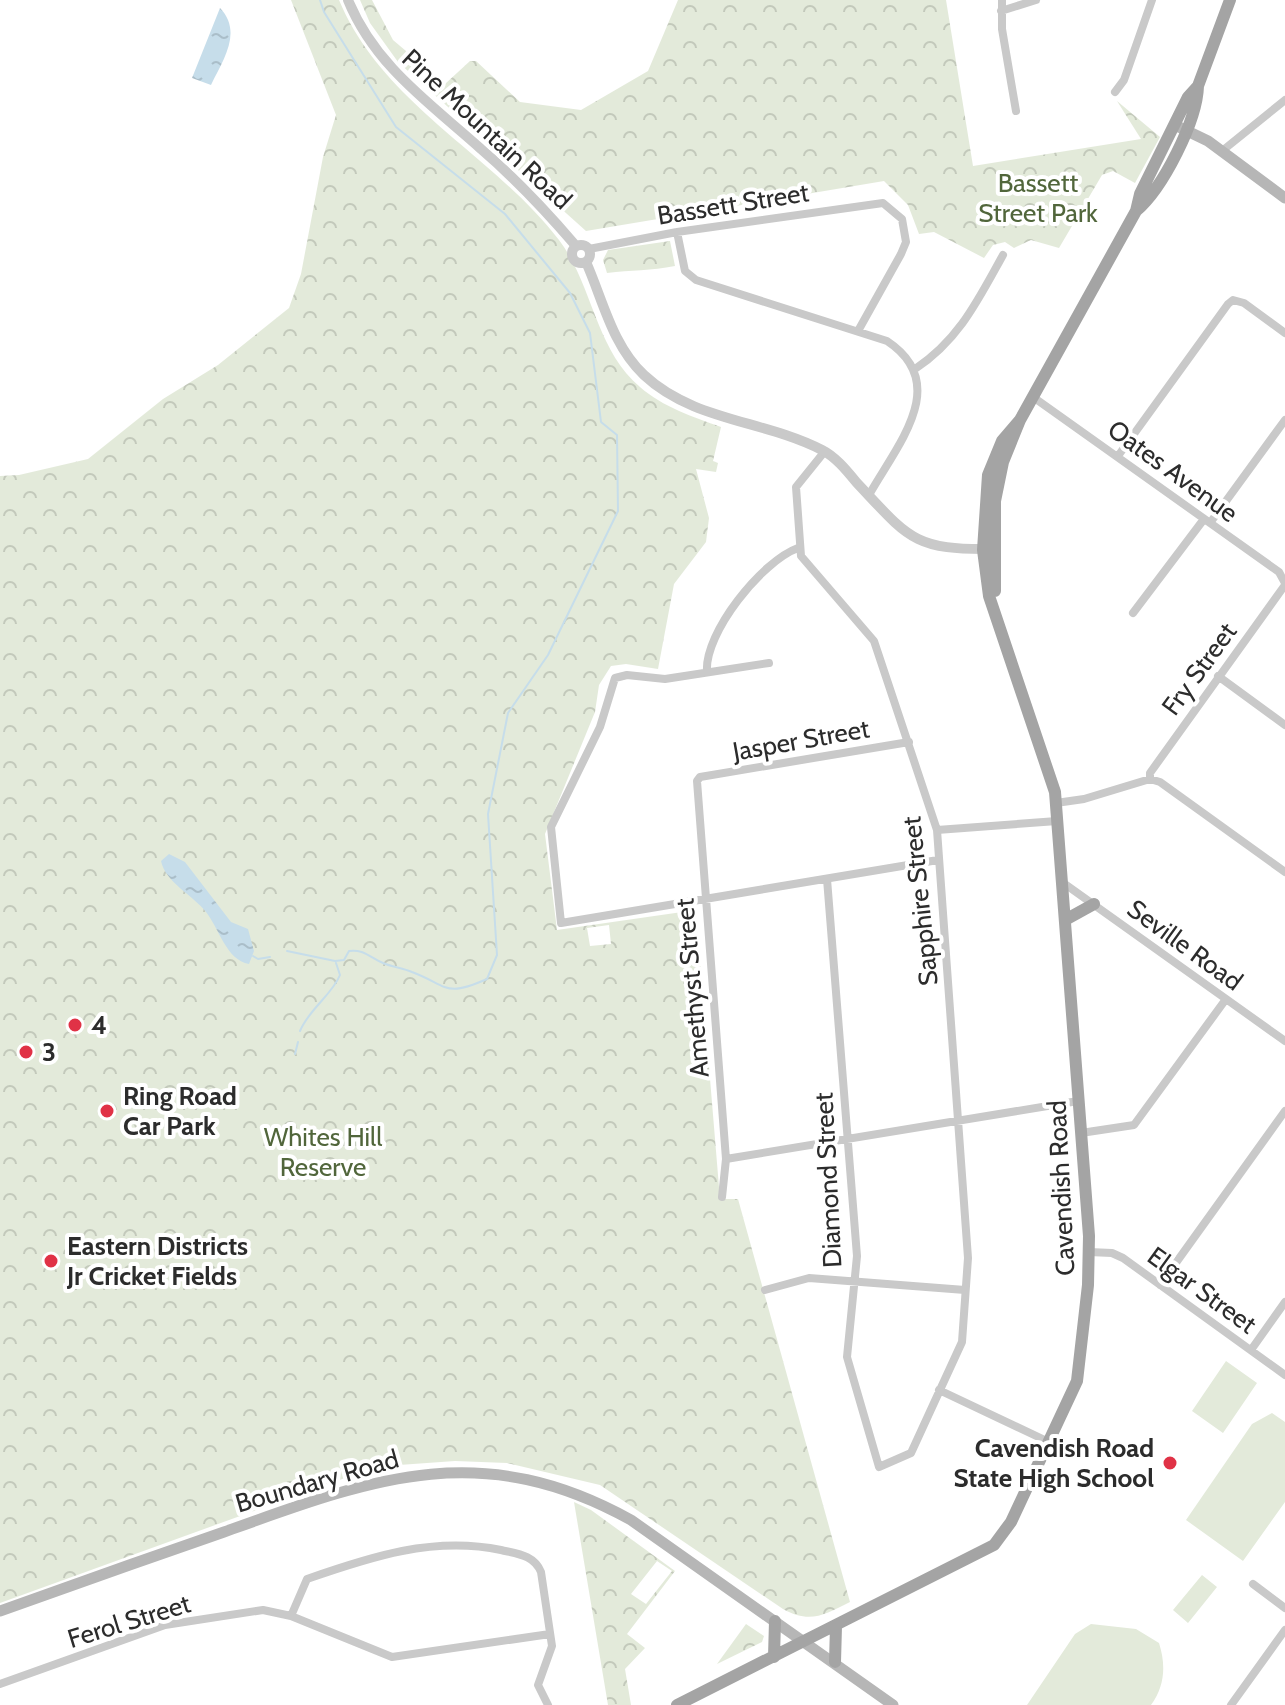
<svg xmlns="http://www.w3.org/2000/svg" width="1285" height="1705" font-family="Cabin,sans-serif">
	<defs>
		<pattern id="forest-crowns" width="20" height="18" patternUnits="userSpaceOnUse" patternTransform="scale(2)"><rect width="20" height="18" fill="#e3eada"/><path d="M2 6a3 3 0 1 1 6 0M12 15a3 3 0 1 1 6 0" fill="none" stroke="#c3c9bb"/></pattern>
		<pattern id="water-ripples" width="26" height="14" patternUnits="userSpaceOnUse" patternTransform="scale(2)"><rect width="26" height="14" fill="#c6ddea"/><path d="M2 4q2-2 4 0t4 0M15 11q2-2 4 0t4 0" fill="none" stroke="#aabec9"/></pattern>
	</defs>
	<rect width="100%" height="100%" fill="#fff"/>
	<path fill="#e3eada" d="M1226,1361L1257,1383L1223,1433L1192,1411Z
		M1272,1413L1285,1422V1502L1243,1561L1186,1520L1252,1424Z
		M1202,1575L1217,1587L1188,1623L1173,1610Z
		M1091,1624L1136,1629L1159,1643C1166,1665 1165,1686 1151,1705H1027L1075,1634Z"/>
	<path fill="url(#forest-crowns)" fill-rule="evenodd" d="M291,0H339C383,105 492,153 559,240C593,285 595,349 640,387C663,407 693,417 721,427L713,461L718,463L716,472L696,469L709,518L706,542L674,584L658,669L626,664L611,666L599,685L595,712L545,834L557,930L696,910L720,1199H738L850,1602C824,1615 810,1624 783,1609L600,1485L507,1463L455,1461L399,1465L345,1478L0,1603V476L19,475L88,459L163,399L218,365L289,308L301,274L323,157L336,115ZM609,925L611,944L590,946L587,928Z
		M360,0H372L393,40L445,84L470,61H476L520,102L581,110L648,71L678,0H946L973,166L1141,139L1117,101L1160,137L1135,183L1113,171L1102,175L1059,248L1031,240L1014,248L1005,242L993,245L984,258L934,232L919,234L908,205L884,181L586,231L398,62L370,23Z
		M670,241L675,266C651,271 631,270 607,273L603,260L608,250Z
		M574,1502L591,1510L675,1571L627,1634L645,1648L625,1669L631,1705H608ZM657,1561L672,1571L646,1604L631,1594Z
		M746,1624L764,1636L762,1642L717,1664Z"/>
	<path fill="url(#water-ripples)" d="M220,8C243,32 223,60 211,85L192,78Z
		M169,854L185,862L231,922L248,929L254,951L249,964C226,960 219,928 206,912C194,896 165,882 161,861Z"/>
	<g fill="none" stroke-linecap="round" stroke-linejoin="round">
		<path stroke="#c6ddea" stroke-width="2" d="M287,951L335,961L344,960L349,951C364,949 369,957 383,963C392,967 403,968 412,972C449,986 444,998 487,979L497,955L488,814L508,713L548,655L618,511L617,435L601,422L590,333L570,293L505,214L396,127L324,12L320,0
			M253,956L258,959L270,957
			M300,1031C309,1009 332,995 340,975L336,963
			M295,1054L298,1042"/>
		<path stroke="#c9c9c9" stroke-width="8" d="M1002,0V29L1016,111
			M1001,11L1036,0
			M1115,92L1124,80L1152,0
			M1222,151L1285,100
			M677,232L685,271L696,280L887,341C952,384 897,445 869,495
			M589,249L677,232L883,203L902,219L906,242L901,254L858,331
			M915,369C959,340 978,300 1003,255
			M1033,397L1279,572L1285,583
			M825,451L796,487L801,556L874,641L937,830L968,1258L962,1342L911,1453L879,1467L847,1357L857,1256L827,879
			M1118,456L1228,304L1233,300L1244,303L1285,333
			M1210,523L1285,420
			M1133,613L1204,519
			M769,663L665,679L627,675L615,678L600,727L551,827L561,923L938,860
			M707,672C704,633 762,561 798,548
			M1218,676L1285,725
			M1150,779V773L1285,585
			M1056,803L1084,799L1150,779L1160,782L1285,872
			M937,830L1057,821
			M1062,882L1285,1041
			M1081,1133L1134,1125L1226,999
			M726,1159L1078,1101
			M722,1197L726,1159L697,781L700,777L909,742
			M1089,1252L1112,1253L1123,1258L1285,1375
			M1160,1285L1285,1111
			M765,1290L809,1278L965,1290
			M1251,1350L1285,1302
			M939,1390L1049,1442
			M1253,1584L1285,1608
			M291,1616L307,1579C370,1557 433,1536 501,1550C518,1554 534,1555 541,1572L552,1646L538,1685L548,1705
			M0,1684L165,1625L263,1610L291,1616L392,1657L550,1634
			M1231,1705L1285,1630"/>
		<path stroke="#c9c9c9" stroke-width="10" d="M348,0C375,66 430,103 481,149C516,179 546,211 576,246
			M572 254a9 9 0 1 1 18 0a9 9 0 1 1-18 0Z
			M586,262C603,300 612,345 644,375C693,421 764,420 822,450C836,457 847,471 857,483C908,537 913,550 990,549"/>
		<path stroke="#b6b6b6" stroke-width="11" d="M1179,127L1208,141L1285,198
			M0,1611C75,1584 149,1558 224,1532C374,1478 481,1437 631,1520L893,1705"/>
		<path stroke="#a4a4a4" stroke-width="12" d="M1136,211L1140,194L1188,97L1198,86
			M995,591V501L1003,462L1020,420L1136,211C1163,188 1197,121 1198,86L1230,0
			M1065,920L1094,904
			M774,1657L775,1621
			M835,1662L836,1626
			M677,1705L994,1545L1011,1522L1077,1381L1088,1285L1089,1236L1055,792L989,596L983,550L988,475L1002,441L1020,420"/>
	</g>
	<g fill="#e03246" stroke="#fff" stroke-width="3">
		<circle cx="75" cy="1025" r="8"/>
		<circle cx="26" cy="1052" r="8"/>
		<circle cx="107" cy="1111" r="8"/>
		<circle cx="51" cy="1261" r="8"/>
		<circle cx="1170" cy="1463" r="8"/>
	</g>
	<g text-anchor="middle" stroke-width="8" stroke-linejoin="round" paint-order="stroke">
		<g font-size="26" fill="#2c2c2c" stroke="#fff">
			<text transform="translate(487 129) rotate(43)" y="9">Pine Mountain Road</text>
			<text transform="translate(733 204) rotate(-9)" y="9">Bassett Street</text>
			<text transform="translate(1173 471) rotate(36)" y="9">Oates Avenue</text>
			<text transform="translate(1199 669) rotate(-54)" y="9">Fry Street</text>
			<text transform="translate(801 740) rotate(-10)" y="9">Jasper Street</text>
			<text transform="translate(920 901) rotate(-96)" y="9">Sapphire Street</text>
			<text transform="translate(1185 945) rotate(36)" y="9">Seville Road</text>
			<text transform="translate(692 988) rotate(-95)" y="9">Amethyst Street</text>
			<text transform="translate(828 1180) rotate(-93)" y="9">Diamond Street</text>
			<text transform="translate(1061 1188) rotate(-93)" y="9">Cavendish Road</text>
			<text transform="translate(1202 1290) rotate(36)" y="9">Elgar Street</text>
			<text transform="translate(317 1481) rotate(-16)" y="9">Boundary Road</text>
			<text transform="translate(129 1621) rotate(-17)" y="9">Ferol Street</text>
		</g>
		<g font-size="26" fill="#51663b" stroke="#fff">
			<text x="1038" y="192">Bassett<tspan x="1038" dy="30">Street Park</tspan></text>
			<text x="323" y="1146">Whites Hill<tspan x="323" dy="30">Reserve</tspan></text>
		</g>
		<g font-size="26" font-weight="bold" fill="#2c2c2c" stroke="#fff" text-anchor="start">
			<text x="91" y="1034">4</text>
			<text x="42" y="1061">3</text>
			<text x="123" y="1105">Ring Road<tspan x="123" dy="30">Car Park</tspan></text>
			<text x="67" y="1255">Eastern Districts<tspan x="67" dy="30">Jr Cricket Fields</tspan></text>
			<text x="1154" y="1457" text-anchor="end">Cavendish Road<tspan x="1154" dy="30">State High School</tspan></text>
		</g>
	</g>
</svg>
